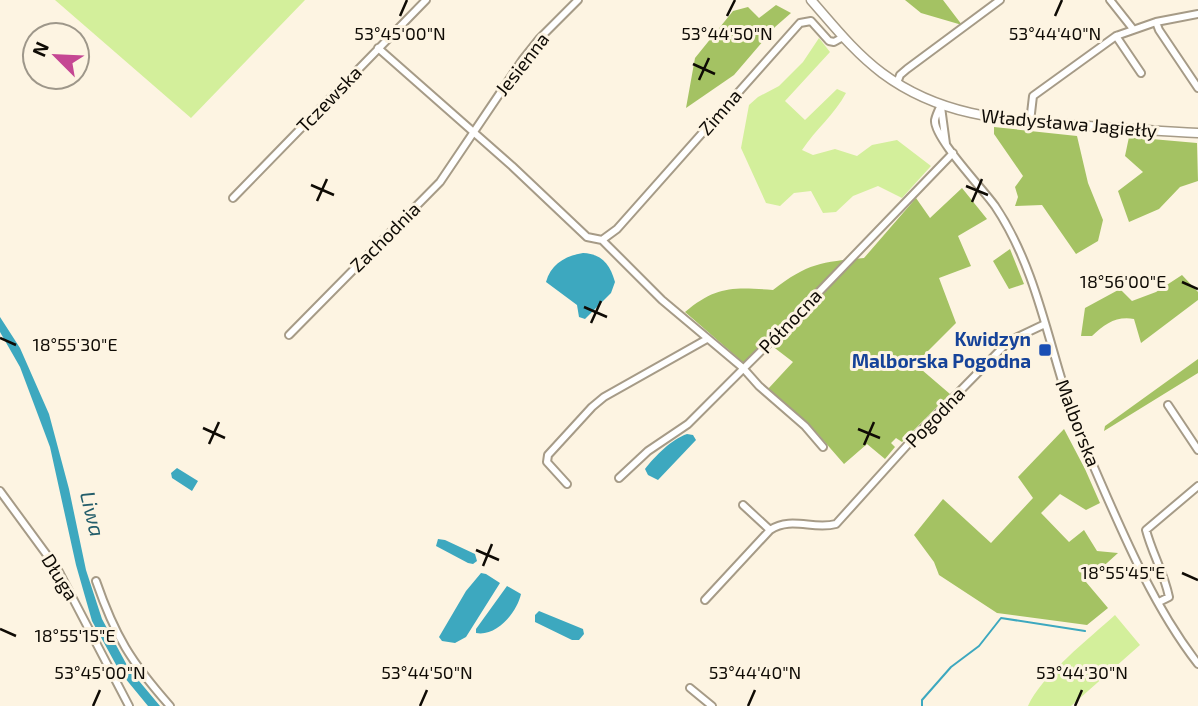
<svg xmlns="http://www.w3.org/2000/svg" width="1198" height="706" font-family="'Exo 2',sans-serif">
	<rect width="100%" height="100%" fill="#fdf4e2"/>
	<path fill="#d3ef9b" d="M55,0H305L191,118Z
		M819,38L830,52L785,101L805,120L837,89L846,93C834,115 816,129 802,150L813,155L835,149L857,156L872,145L897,140L931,166L902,198L878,186L853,196L836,212L823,213L811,191L794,193L780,206L766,203L741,148L749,105L758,97L779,86L803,62Z
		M1115,615L1140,645L1071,706H1028C1041,676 1090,638 1115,615Z"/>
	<path fill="#a4c263" d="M905,0H943L962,25L921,13Z
		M776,5L791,13L775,27L734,75L686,108L695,58L733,11L748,7L759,18Z
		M994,127L1077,136L1088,183L1103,220L1098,241L1076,254L1042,205L1015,206L1018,197L1015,187L1023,176L994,134Z
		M1129,137L1197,143L1198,181L1180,187L1159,209L1129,222L1118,191L1143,172L1125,156Z
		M962,188L987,219L958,236L971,266L939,278L956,323L915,364L950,394L902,442L896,438L891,443L895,447L885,459L867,444L844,464L810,425L768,389L793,362L767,342L745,364L685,312C716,286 733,287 773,290C808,263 821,262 864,258L916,198L930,218Z
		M1010,249L1024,284L1009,289L993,261Z
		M1182,275L1198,292V300L1141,343L1134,319C1116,316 1105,324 1092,336H1081L1085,308L1120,289L1132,301L1156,292Z
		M1198,359V373L1104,431L1105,426Z
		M1064,429L1085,469L1100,503L1086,510L1060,494L1041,513L1069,542L1084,530L1097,551L1118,553L1086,582L1108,608L1087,625L997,613L939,575L934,562L914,535L943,499L991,543L1033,498L1018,477Z"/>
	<path fill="#3da8bf" d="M583,253C602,254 610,264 615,282L611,293L585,319L579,317L577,305L546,282C551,264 565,256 583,253Z
		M0,317L20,348L49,414L69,489L86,570L102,619L129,669L160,706H148L120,672L92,621L76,565L50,447L20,367L0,332Z
		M687,434L693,435L696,440L658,480L648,475L645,469C655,456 672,439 687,434Z
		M177,468L198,481L192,491L172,478L171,473Z
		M438,539L445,540L475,554L477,561L473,564L468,563L436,546Z
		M481,573L486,574L500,583L466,637L455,643L442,641L439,637L466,591Z
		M507,586L521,594C517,612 497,637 476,633V629Z
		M539,611L583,629L584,634L579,640H572L535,622V615Z"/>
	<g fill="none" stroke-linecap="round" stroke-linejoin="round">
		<path stroke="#3da8bf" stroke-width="2" d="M922,706V700L951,667L979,646L1001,618L1085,631"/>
		<defs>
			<path id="minor" d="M1110,0L1133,29
				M1156,22L1159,30L1198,88
				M1116,36L1141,73
				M378,48L512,166L587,237L602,240L662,300L743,368L759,386L805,426L823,447
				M897,83L900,75L907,69L1000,0
				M941,105C939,109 936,115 935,120C933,137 983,189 995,206C1042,276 1051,364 1082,440C1116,516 1147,598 1198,664
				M941,107L946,144
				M1030,122L1033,96L1116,36L1156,22L1198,14
				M233,198L426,0
				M602,240L617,229L800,23L811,21L829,41L834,42L843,37
				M289,335L440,182L523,59L539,39L578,0
				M1168,405L1198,450
				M619,478L648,451L688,424L791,321L953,153
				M567,484L547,462L548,455L592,407L604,397L707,339
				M0,491L58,570L129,706
				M743,505L770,530C791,516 813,530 836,524L910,442L1009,341L1045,324
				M96,581C115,636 131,662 170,706
				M705,600L770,530
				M1159,602L1169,597C1164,573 1152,553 1146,530L1198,486
				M690,688L712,706"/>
			<path id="major" d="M811,0C833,25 854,52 882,73C941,117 1004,120 1075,125C1116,128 1157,131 1198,133"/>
		</defs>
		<use href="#minor" stroke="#a69b87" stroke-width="10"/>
		<use href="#major" stroke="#a69b87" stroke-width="11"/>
		<use href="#minor" stroke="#fff" stroke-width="6"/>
		<use href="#major" stroke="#fff" stroke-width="8"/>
	</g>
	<path fill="none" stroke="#0f0b05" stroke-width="2.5" d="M400,16L407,0M727,16L735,0M1055,16L1062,0M693,64L715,74M699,80L709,58M311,185L334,195M966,186L988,195M317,201L327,179M972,202L982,179M1182,282L1198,289M584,307L607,317M591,323L601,301M0,338L16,345M203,428L225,438M858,429L880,438M209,444L219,422M864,445L874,422M476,550L499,560M483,566L492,544M1182,573L1198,580M0,629L16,636M93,706L100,690M420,706L427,690M748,706L755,690M1075,706L1082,690"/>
	<rect fill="#1a4fb4" stroke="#fdf4e2" stroke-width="2.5" x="1038" y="343" width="14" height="14" rx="3.5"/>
	<g text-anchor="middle" stroke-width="6" stroke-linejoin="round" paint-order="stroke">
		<g font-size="19" fill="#0f0b05" stroke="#fdf4e2">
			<text transform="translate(522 64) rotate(-52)" y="7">Jesienna</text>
			<text transform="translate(329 99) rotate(-46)" y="7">Tczewska</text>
			<text transform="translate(720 112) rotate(-49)" y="7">Zimna</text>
			<text transform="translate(1069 123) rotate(5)" y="7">Władysława Jagiełły</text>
			<text transform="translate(385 237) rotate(-45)" y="7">Zachodnia</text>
			<text transform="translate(790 321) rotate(-46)" y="7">Północna</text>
			<text transform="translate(935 417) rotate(-46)" y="7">Pogodna</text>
			<text transform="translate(1078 423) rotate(69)" y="7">Malborska</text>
			<text transform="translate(60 577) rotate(58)" y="7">Długa</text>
		</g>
		<g font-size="19" font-weight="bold" fill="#164399" stroke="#fdf4e2" text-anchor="end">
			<text x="1031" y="346">Kwidzyn<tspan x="1031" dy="22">Malborska Pogodna</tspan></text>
		</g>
		<g font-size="21" font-style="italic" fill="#235d6a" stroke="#fdf4e2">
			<text transform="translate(92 514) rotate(76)" y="7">Liwa</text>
		</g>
	</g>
	<g font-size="18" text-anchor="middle" fill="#0f0b05" stroke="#fdf4e2" stroke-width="6" stroke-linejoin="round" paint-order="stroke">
		<text x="400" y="40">53°45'00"N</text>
		<text x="727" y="40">53°44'50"N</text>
		<text x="1055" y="40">53°44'40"N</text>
		<text x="1123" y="288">18°56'00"E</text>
		<text x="75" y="351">18°55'30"E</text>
		<text x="1123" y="579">18°55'45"E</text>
		<text x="75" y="642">18°55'15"E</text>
		<text x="100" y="679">53°45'00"N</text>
		<text x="427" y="679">53°44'50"N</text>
		<text x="755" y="679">53°44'40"N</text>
		<text x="1082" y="679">53°44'30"N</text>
	</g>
	<g transform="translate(56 56) rotate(294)"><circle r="33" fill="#fdf4e2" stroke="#9e978a" stroke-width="2"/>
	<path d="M0-5L12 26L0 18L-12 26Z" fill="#c54793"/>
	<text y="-10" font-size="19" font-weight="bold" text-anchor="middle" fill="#0f0b05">N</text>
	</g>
</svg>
